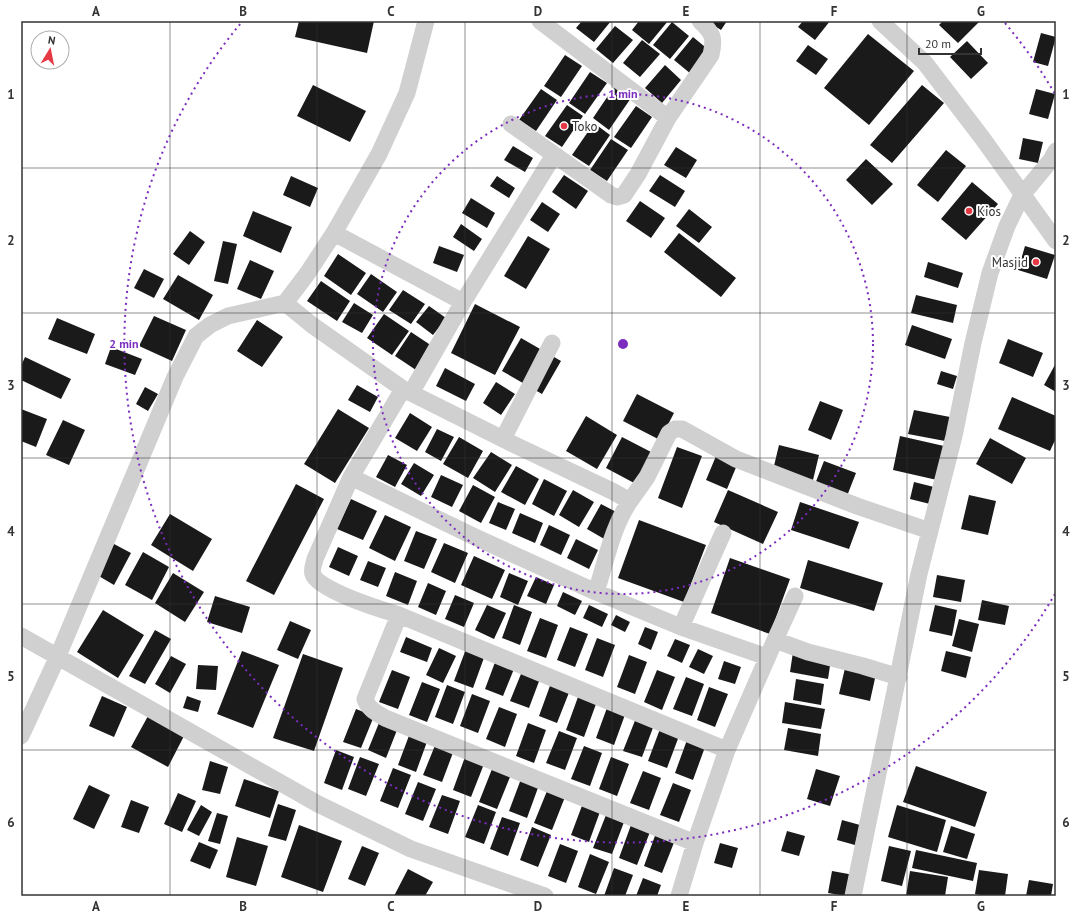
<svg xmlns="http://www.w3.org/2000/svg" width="1077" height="917" font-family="'PT Sans',sans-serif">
	<rect width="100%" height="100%" fill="#fff"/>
	<path fill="#1a1a1a" d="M299,21H374L367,53L295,37Z
		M582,21H611L594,42L576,28Z
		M639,21H668L649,44L632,30Z
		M707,21H727L721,30Z
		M803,21H830L815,40L798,27Z
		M943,21H978L979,22L958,43L939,25Z
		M672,22L689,36L670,59L653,45Z
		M615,26L633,40L613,63L596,49Z
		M1041,33L1056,37L1048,66L1033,62Z
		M868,34L914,71L869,125L824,88Z
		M693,37L710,51L691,74L674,60Z
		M642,40L660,54L640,77L623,63Z
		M967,41L988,63L971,79L950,57Z
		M808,45L828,59L816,75L796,61Z
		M565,55L582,66L561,97L544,86Z
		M665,65L681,80L662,103L645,88Z
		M590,72L607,83L585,114L569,103Z
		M313,85L366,111L350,142L297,116Z
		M922,85L944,103L892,163L870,145Z
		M614,87L631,98L609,130L593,118Z
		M541,89L557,100L536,131L519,120Z
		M1036,89L1055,94L1048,119L1029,114Z
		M567,105L583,116L562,147L545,136Z
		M636,106L652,117L631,148L614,137Z
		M594,123L610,135L589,166L572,155Z
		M1023,138L1043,142L1038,163L1019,159Z
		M611,139L628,150L607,181L590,170Z
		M513,146L533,158L525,172L504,160Z
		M676,147L697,160L686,178L664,165Z
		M946,150L966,166L938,202L917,185Z
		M866,159L893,184L872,205L846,180Z
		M564,175L588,191L576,209L552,192Z
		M660,175L685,191L675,207L649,191Z
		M291,176L318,188L310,207L283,195Z
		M497,176L515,188L509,198L490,186Z
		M972,182L998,204L966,240L941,219Z
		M471,198L495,213L487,228L462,213Z
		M640,201L665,218L651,238L626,221Z
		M542,202L560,214L548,232L530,220Z
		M689,209L712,227L699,243L676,226Z
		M253,211L292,227L281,253L243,236Z
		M461,224L482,239L474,251L453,237Z
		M190,231L205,242L189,265L173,254Z
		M679,233L736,278L721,297L664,252Z
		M528,236L550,249L526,289L504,276Z
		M223,241L237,244L228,284L214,281Z
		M439,246L464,255L457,272L433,263Z
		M1025,246L1055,255L1047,279L1018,270Z
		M338,254L366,273L351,295L324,276Z
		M250,260L274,271L261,299L237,289Z
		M928,262L963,273L958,288L924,277Z
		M144,269L164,279L154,298L134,288Z
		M371,274L397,292L383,312L357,294Z
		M178,275L213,295L199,320L163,299Z
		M321,281L350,301L337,321L307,301Z
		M403,290L425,304L411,324L389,310Z
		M916,295L957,305L953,323L911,313Z
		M354,303L373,315L362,333L342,322Z
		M475,304L520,327L495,375L451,353Z
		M429,306L446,318L433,335L416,322Z
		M384,314L409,331L392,355L367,338Z
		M154,316L186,330L172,361L139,346Z
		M57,318L95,334L87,354L48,339Z
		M257,320L283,337L262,367L237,351Z
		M912,325L952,339L945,359L905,345Z
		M411,332L432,346L416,370L395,356Z
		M521,338L561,361L542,394L502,371Z
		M1008,339L1043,353L1033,377L999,363Z
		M111,347L142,359L135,375L105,364Z
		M25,357L71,379L61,399L21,380V366Z
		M1056,363V392L1044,385Z
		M445,368L475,384L466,401L436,386Z
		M941,371L957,376L953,389L937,384Z
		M496,382L515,394L501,415L483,403Z
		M357,385L378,397L370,412L348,400Z
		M145,387L158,394L148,411L136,404Z
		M637,394L674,413L660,440L623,421Z
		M1012,397L1056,416V438L1050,451L998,429Z
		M820,401L843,410L831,440L808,430Z
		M21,409L47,419L36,447L21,441Z
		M338,409L369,428L335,483L304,464Z
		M914,410L950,417L945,441L908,434Z
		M410,413L432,427L417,451L395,438Z
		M586,416L617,435L597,469L566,451Z
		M63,420L85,430L69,465L46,455Z
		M437,429L454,437L441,461L425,452Z
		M900,436L944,446L937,480L893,470Z
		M459,437L483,451L468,478L443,464Z
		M622,437L653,453L636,484L606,468Z
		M990,438L1026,458L1012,484L976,464Z
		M779,445L819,455L813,480L773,470Z
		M677,447L702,456L682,508L658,498Z
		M491,452L512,465L495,492L473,478Z
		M388,455L407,465L395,487L376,477Z
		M716,456L737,465L727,489L706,480Z
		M824,461L856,473L847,496L815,484Z
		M414,463L434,475L421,496L401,484Z
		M516,466L539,479L525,505L501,492Z
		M441,475L463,485L452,507L431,497Z
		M544,479L567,491L554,516L532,504Z
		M914,482L934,487L930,504L910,499Z
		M296,484L324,499L274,595L246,581Z
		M473,485L495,497L481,523L459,511Z
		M573,490L594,502L579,527L559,515Z
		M728,490L778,512L763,544L714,522Z
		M969,495L996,501L988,535L961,529Z
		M351,499L377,511L363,540L337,529Z
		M498,502L515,509L506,530L489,523Z
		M800,502L859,522L849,549L791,530Z
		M601,504L620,514L606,540L587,529Z
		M520,513L543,523L535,543L512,533Z
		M170,514L212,539L193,571L151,545Z
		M385,515L411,527L395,561L369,548Z
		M639,520L706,545L684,602L618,578Z
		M549,525L570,535L561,555L540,545Z
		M416,531L437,539L424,569L404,561Z
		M576,539L598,550L589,569L567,558Z
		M444,543L468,553L455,583L431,572Z
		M114,544L131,553L114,585L97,575Z
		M338,547L358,556L349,576L329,567Z
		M143,552L169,567L152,600L125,585Z
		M474,556L505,570L492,599L461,585Z
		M730,558L790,579L770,634L711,613Z
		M808,560L883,583L874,611L800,588Z
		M368,561L386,568L378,587L360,580Z
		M395,572L417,581L408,605L386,596Z
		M173,573L204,592L185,622L155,603Z
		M509,573L528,581L518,605L500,597Z
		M937,575L965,580L961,602L933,597Z
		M536,577L554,585L546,604L527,596Z
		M428,583L446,591L436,615L418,607Z
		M563,592L582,601L575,615L557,606Z
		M455,595L474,603L464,627L445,619Z
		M215,596L250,607L242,633L207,622Z
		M982,600L1009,606L1005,625L978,620Z
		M487,605L506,613L494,639L475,630Z
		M514,605L532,612L520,645L502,638Z
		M589,605L608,614L602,627L583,618Z
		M935,605L957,610L952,636L929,631Z
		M103,610L144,635L118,678L77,652Z
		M616,615L630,622L625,632L611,625Z
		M540,618L558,625L546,658L527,651Z
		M959,619L979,624L972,652L952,646Z
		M290,621L311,630L298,659L277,650Z
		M570,627L588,634L575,667L557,660Z
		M645,627L658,632L651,650L638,644Z
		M155,630L171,639L145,684L129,676Z
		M406,637L432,648L427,662L400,652Z
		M597,638L615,645L603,677L585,670Z
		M675,639L690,645L682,663L667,656Z
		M439,648L456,656L443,683L426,675Z
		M466,649L485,655L473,688L454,681Z
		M698,649L713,656L704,674L689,667Z
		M242,651L279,665L253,728L217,714Z
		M946,651L971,657L966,678L941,671Z
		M793,652L831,659L828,679L790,672Z
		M303,654L343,668L314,751L273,738Z
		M629,655L647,662L635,694L617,687Z
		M171,656L186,664L170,693L155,684Z
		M497,657L516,664L503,696L485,689Z
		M724,661L741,667L735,684L718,679Z
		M198,665L218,666L216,690L196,689Z
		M845,668L876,674L870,701L839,694Z
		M523,669L541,676L529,708L510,701Z
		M392,670L410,677L398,709L379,702Z
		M657,670L675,677L662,710L644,702Z
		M686,677L704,684L692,716L673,709Z
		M796,679L824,684L821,705L793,700Z
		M422,682L440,689L427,722L409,715Z
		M551,683L570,690L557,723L539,716Z
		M447,685L465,692L453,724L435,717Z
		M709,687L728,694L715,727L697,720Z
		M472,694L490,701L478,733L460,726Z
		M102,696L127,707L114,737L89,726Z
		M187,696L201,701L198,712L183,708Z
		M578,697L596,704L584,737L566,730Z
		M785,702L825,709L821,729L782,723Z
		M608,705L626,712L614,745L596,738Z
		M499,707L517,714L505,747L486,739Z
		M356,709L374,716L361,748L343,742Z
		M148,716L184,736L168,767L131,747Z
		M381,718L399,725L386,758L368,750Z
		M636,718L654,725L642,757L623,751Z
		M528,723L546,730L534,763L516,756Z
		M788,728L821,734L818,756L784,750Z
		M660,729L679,736L667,768L648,761Z
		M559,731L577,738L565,770L546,763Z
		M410,733L428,739L416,772L398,765Z
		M687,740L705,747L693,780L675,773Z
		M436,743L454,750L442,782L423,775Z
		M584,746L602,753L590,786L571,779Z
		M336,750L354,757L342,790L324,783Z
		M360,757L379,764L366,796L348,789Z
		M465,757L484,764L471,797L453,790Z
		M611,757L629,764L617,796L599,789Z
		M210,761L228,767L220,794L202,790Z
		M916,766L987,792L975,827L903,802Z
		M393,768L411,775L398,808L380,801Z
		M492,769L510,777L497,809L479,802Z
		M816,769L840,776L830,806L807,799Z
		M643,771L661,778L649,810L630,803Z
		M244,779L279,791L270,818L235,806Z
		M521,779L539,785L527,818L509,811Z
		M418,782L436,789L423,821L405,814Z
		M673,783L691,790L679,822L660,815Z
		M89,785L110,795L94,829L73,819Z
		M547,791L565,797L552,830L534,823Z
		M178,793L196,801L182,832L164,824Z
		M442,795L460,801L448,834L429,827Z
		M131,800L149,807L139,833L121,827Z
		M583,803L601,809L589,842L571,835Z
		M278,804L296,810L286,841L268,836Z
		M201,805L212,812L199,836L187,830Z
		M478,805L496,812L484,844L465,837Z
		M897,805L946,820L937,852L888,837Z
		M217,813L228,816L220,844L208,841Z
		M606,815L624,822L612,854L593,848Z
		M502,817L520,823L508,856L490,849Z
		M842,820L860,825L855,845L837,840Z
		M299,825L342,841L323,892L281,877Z
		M631,825L650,832L637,865L619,858Z
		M951,826L975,834L967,859L943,852Z
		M532,827L551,835L538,867L520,860Z
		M787,831L805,836L799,856L781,851Z
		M656,833L675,840L662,873L644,866Z
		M237,837L268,846L256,886L226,877Z
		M199,842L218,850L210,869L190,861Z
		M720,843L738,848L732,868L714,863Z
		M560,844L578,851L566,883L548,876Z
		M362,846L379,853L365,886L348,879Z
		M889,846L911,851L902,886L881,881Z
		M916,850L977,863L973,881L912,868Z
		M590,854L609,862L596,894L578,887Z
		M614,868L633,875L625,896H604Z
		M408,869L433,882L425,896H394Z
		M979,870L1008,874L1005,896H985L975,894Z
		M832,871L854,875L846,896L828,893Z
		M910,871L948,877L945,896H906Z
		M643,878L661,885L657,896H636Z
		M1029,880L1053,884L1051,896H1026Z"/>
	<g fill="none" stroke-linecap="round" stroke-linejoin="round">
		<path stroke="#d0d0d0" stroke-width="17" d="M540,21L668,118
			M880,21L925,63L983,139L1056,241
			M511,124L611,195L617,197L624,195L638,174L668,118L711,55C715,38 713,33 700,21
			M334,233L463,302
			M285,303L312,325L403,389L517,446L612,491L630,501C612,527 606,562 596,592
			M403,389L351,477L315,559C314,564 311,570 313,574C317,590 383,610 399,615L727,750
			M411,393L463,302L554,155
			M503,439L552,343
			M351,477L475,537L596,592L681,627L767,657
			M630,501L647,477L669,433L675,429H682L736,459L857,506L930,531
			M399,615L365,699C368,709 377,713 385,718L695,843
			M681,627L723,533
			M21,636L318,804L411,849L545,896
			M775,640L795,596
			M21,736L58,656L175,377L196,336L210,325L228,316L285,303L307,274L334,233L379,154L407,93L426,21
			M679,896L695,843L727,750L775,640L808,652L863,666L899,677
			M853,896L919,574L954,436L973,343L990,273L1007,226L1022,195L1051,160L1056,151"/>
	</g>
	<path fill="none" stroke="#333" stroke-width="1" stroke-opacity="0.55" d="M170,21V896M317,21V896M465,21V896M612,21V896M760,21V896M907,21V896M21,168H1056M21,313H1056M21,458H1056M21,604H1056M21,750H1056"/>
	<g fill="none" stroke="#7b2cbf" stroke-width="2" stroke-dasharray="2 4">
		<circle cx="623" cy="344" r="250"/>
		<path d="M1055 594A499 499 0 1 1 241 23M1005 23A499 499 0 0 1 1055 94"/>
	</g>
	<g fill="#e63946" stroke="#fff" stroke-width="1.5">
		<circle cx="564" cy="126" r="4"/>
		<circle cx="969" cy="211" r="4"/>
		<circle cx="1036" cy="262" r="4"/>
	</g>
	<g text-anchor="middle" stroke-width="4" stroke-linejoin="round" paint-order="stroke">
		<g font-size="13" fill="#333" stroke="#fff" text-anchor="start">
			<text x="572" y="131">Toko</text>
			<text x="977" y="216">Kios</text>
			<text x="1028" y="267" text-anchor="end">Masjid</text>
		</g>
	</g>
	<circle cx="623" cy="344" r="6" fill="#7b2cbf" stroke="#fff" stroke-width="2"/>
	<g font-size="12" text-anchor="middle" font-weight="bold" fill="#7b2cbf" stroke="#fff" stroke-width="4" stroke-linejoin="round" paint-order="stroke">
		<text x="623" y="98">1 min</text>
		<text x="124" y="348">2 min</text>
	</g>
	<rect width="1077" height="917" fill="none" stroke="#ffffff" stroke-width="44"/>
	<g transform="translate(50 50) rotate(10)"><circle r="19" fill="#ffffff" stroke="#adadad"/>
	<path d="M0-3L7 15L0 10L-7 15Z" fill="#e63946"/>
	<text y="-6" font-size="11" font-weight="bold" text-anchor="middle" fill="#333333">N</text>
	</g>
	<path d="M919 48v6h62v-6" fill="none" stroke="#333333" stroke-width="2"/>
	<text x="925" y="48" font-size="12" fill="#333333" stroke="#ffffff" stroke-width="3" paint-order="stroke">20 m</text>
	<rect x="22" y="22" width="1033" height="873" fill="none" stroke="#333" stroke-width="1.5"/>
	<g font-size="13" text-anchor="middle" font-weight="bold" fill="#333">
		<text x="96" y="16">A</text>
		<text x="243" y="16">B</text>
		<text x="391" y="16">C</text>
		<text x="538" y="16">D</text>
		<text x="686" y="16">E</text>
		<text x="834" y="16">F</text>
		<text x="981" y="16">G</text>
		<text x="11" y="99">1</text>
		<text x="1066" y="99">1</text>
		<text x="11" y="245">2</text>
		<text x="1066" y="245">2</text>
		<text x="11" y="390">3</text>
		<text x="1066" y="390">3</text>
		<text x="11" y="536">4</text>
		<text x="1066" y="536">4</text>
		<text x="11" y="681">5</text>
		<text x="1066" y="681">5</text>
		<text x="11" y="827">6</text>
		<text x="1066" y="827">6</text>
		<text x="96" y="911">A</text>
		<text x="243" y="911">B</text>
		<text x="391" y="911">C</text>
		<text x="538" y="911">D</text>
		<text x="686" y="911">E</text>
		<text x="834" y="911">F</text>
		<text x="981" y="911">G</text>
	</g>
</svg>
